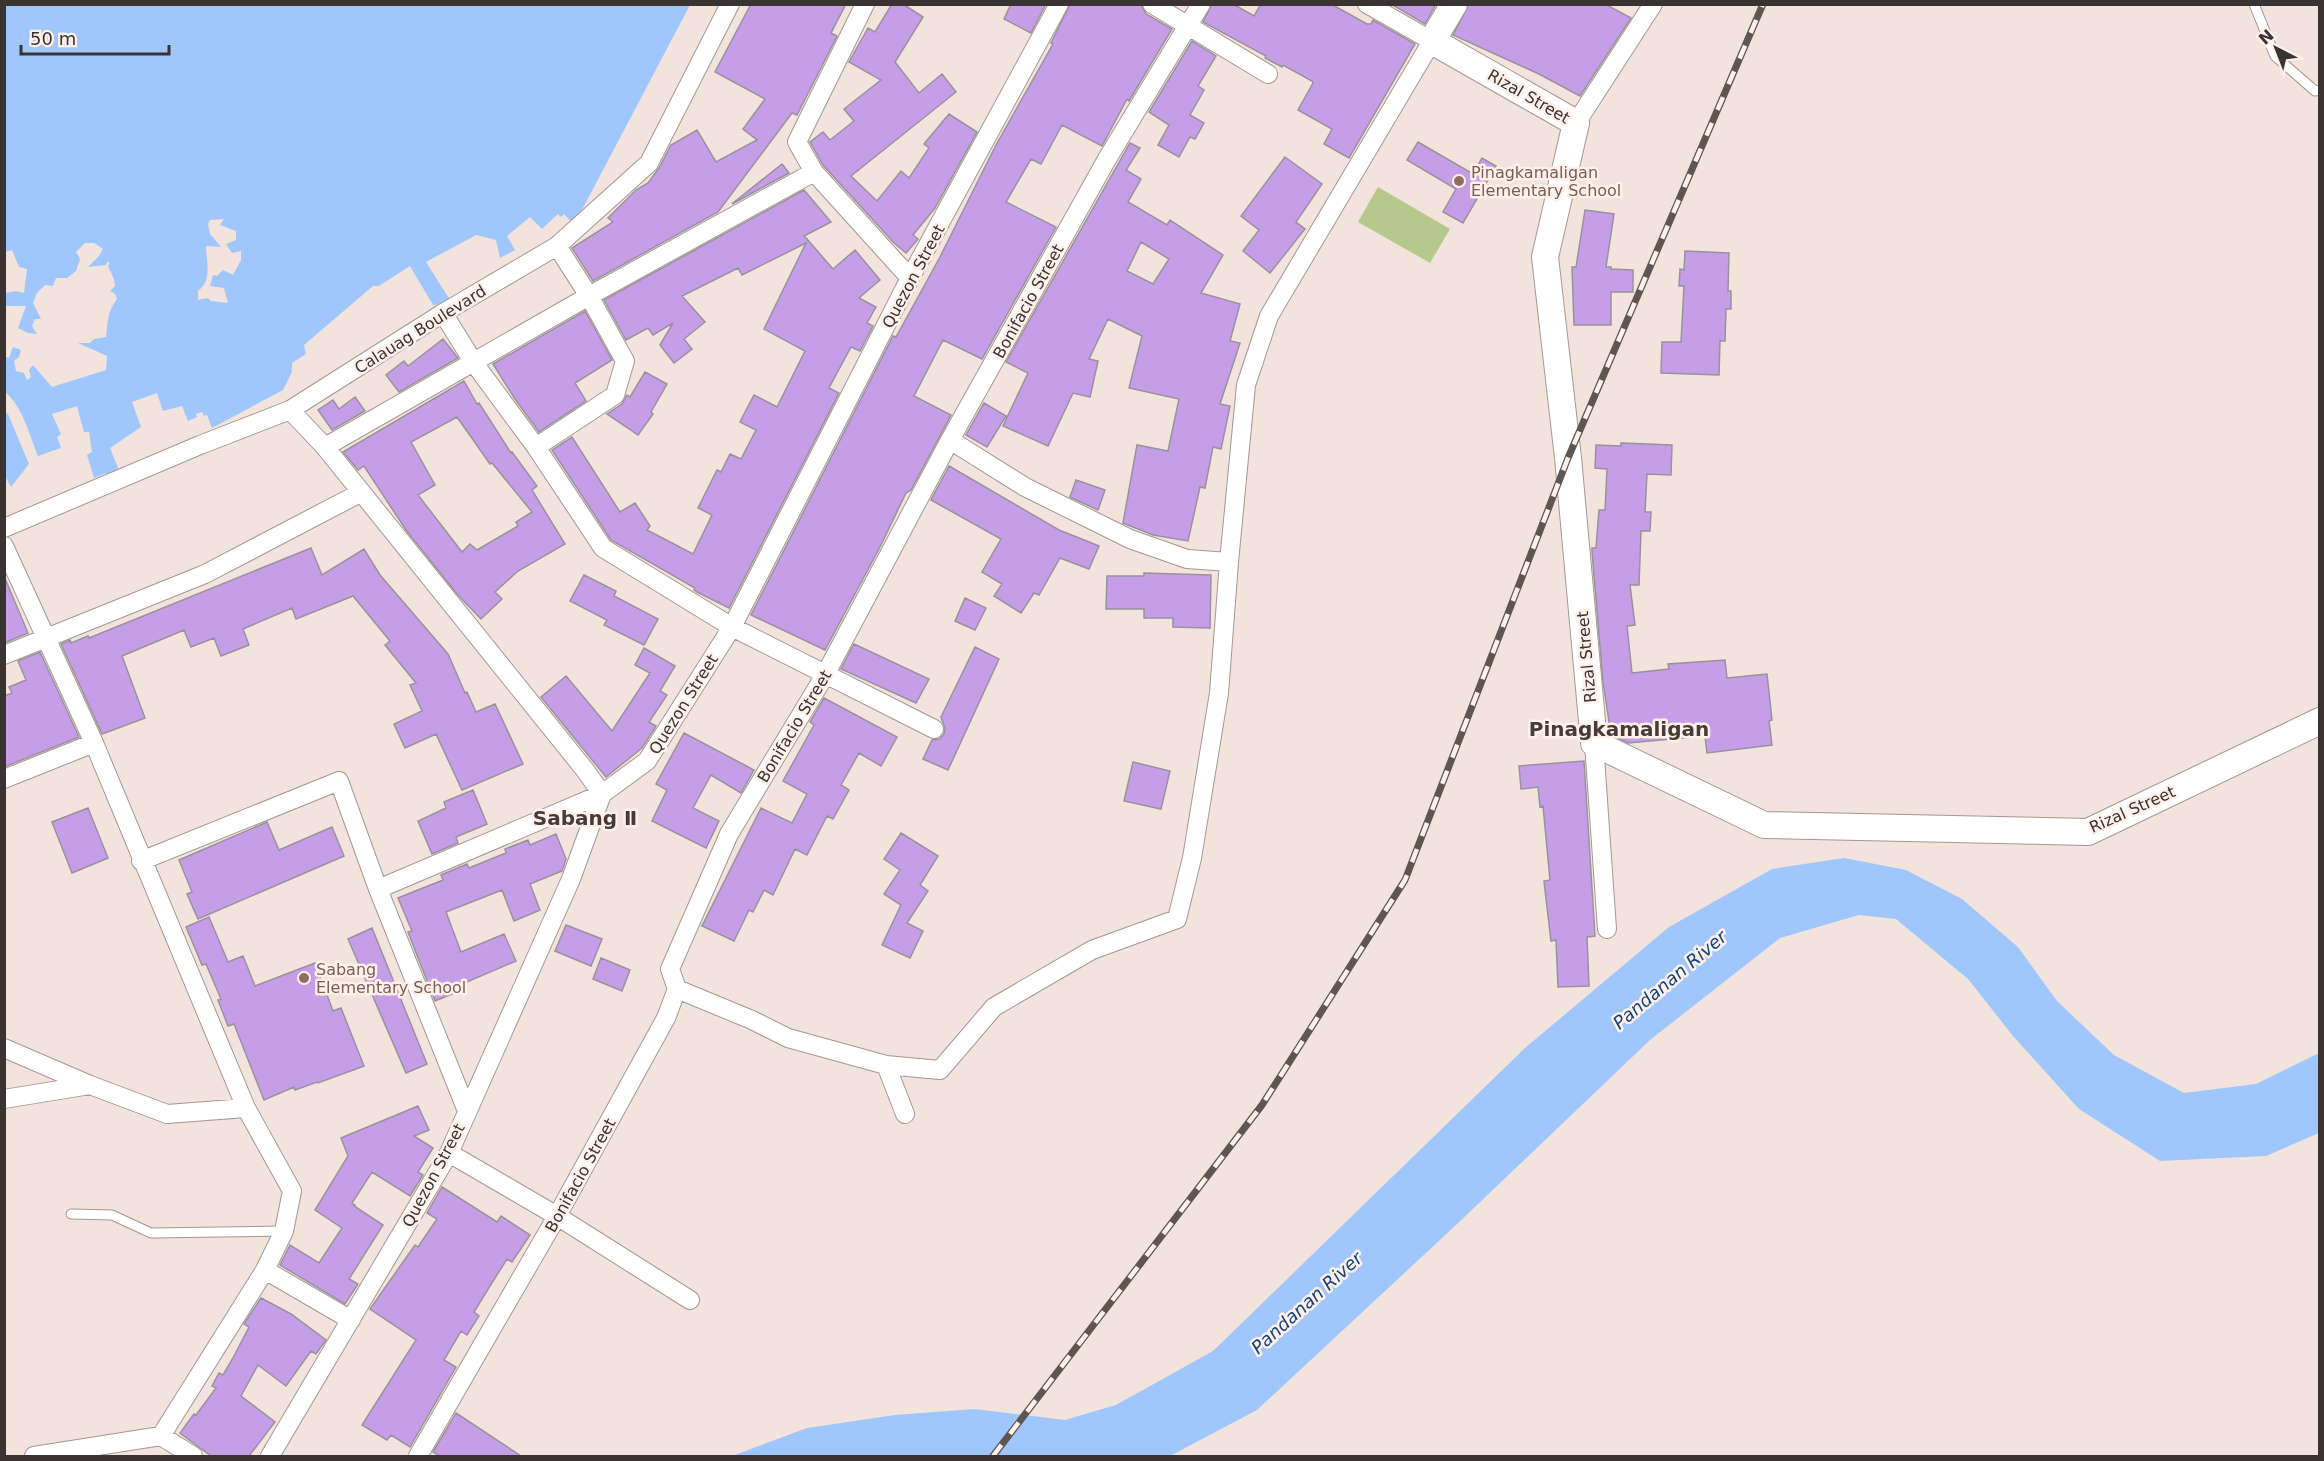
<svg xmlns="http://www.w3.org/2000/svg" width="2324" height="1461" font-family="'DejaVu Sans',sans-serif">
	<rect width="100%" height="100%" fill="#f2e3dc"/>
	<path fill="#b5c98d" d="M1378,187L1450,229L1430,263L1358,222Z"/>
	<path fill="#9fc7fe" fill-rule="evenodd" d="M5,5H690L574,225L564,214L561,217L558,214L542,229L530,217L507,236L515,250L500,258L496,240L476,235L426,262L452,303L433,305L410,266L379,286H373L304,345L306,354L292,363V372L283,390L212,428L207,415L204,416L202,412L196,414L197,417L188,421L182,406L163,411L157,393L132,402L141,427L110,448L121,475L110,480L106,473L94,478L87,455L92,452L89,432H84L77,406L52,414L61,434L57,437L61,448L38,456C29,434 23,407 5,392L4,356L9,358L13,347L21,350L19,357L14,361L16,371L24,373L27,380L31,377L29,370L33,365L52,387L106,370L107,356L78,343H90L94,339L106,337C108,322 107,312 117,299L115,294L110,291L115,286L114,279L108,266L110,262H107L106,265L88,267L99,256L103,249L94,243H85L76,252L80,259L76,271L67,278H56L53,286L45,285L37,293L33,303L41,319H35L32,326L37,334L28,333L18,328L26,306H5V293L16,291L24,293L27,269L19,267L12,250L5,252V256ZM224,219L220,225L236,231V240L226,244L232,253L241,251V260L233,275L223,270L217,276L213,275L210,286L224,288L228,303L211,301L208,298L198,300V291C213,280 206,262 206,246L221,247L210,234L208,224L210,220Z
		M5,412L8,414L29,464L11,487L5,476Z
		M1844,858L1906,870L1962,899L2018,947L2057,1001L2114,1055L2184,1093L2256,1084L2319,1053V1133L2266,1156L2160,1161L2079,1109L2013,1036L1968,979L1896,919L1859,915L1780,938L1650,1040L1456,1225L1257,1410L1170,1456H732L807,1428L895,1415L974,1409L1065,1420L1116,1405L1213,1351L1525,1048L1669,927L1772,869Z"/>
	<path fill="#c69ee8" stroke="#98929e" stroke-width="1.5" fill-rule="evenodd" d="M751,4H846L831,33L837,36L797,115L792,113L718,212L593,281L572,248L613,222L608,218L636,190L648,183L659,168L671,145L697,130L716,162L757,140L743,129L765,99L715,72Z
		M892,4H903L923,17L895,62L919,93L942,74L956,92L851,176L877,201L901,171L909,178L929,148L924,144L949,114L977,132L935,208L913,235L918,239L906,253L894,243L823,165L810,142L823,132L830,140L854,121L844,109L881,80L849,62L868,28L875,32Z
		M1011,4H1046L1031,33L1004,19Z
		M1070,4H1141L1146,14L1172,29L1129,101L1127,99L1102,146L1062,125L1041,164L1031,159L1006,202L1056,227L982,359L943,340L914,396L951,415L911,490L906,493L880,547L825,650L751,615L893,336L896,337L940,257L996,145L1053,44L1051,43Z
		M1212,4H1233L1254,16L1261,4H1331L1367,24H1371L1373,20L1415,44L1349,158L1324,144L1332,129L1298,110L1313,83L1312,81L1283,65L1282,67L1265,58L1266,56L1203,22Z
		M1391,4H1436L1425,24Z
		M1469,4H1605L1631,18L1580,96L1539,74L1453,35Z
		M1192,41L1216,56L1198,86L1204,90L1190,115L1204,123L1195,139L1190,137L1179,157L1158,145L1169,125L1149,112Z
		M1418,142L1473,174L1482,158L1496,166L1463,223L1443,212L1456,189L1407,160Z
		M1130,143L1140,148L1126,170L1141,179L1128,202L1167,225L1170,220L1223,255L1201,293L1240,304L1230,341L1240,343L1220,404L1230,406L1221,449L1213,447L1205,488L1200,487L1188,541L1153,535L1123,523L1137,445L1168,451L1179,399L1129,388L1142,336L1108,319L1089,359L1098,361L1090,397L1073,393L1048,446L1003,426L1028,373L1006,362ZM1141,242L1169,259L1153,284L1127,271Z
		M1285,157L1322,184L1296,222L1305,229L1270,273L1243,251L1259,230L1241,216Z
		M782,164L789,173L732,204L733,203Z
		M804,190L831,222L804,236L807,239L833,269L855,250L880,280L859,298L876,307L867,323L873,326L860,351L851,347L829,388L839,393L729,608L697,592L694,590L695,588L611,540L552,450L572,437L620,512L635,503L650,526L647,530L693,554L712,515L698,508L717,470L721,472L730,454L741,459L756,430L740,422L754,395L777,407L805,351L764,329L806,243L742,275L738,268L682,296L705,322L684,339L692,349L674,363L660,345L673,323L653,335L648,328L626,340L604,300Z
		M1585,210L1614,214L1606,267H1611V269L1633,270V292H1611V325H1574L1572,267H1576Z
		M1685,251L1729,253L1728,291H1731V309H1726L1725,341H1720L1719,375L1661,373L1662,342H1681L1684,286H1679L1680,269L1684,270Z
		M585,311L612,360L575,383L586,401L539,432L515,399L493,364Z
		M443,339L458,358L399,392L386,375L404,361L408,366Z
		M645,372L667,384L651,412L653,414L638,435L607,414L622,404L627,395L630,397Z
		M464,381L477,404L479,403L511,453L512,452L537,486L532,490L565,544L518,571L495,592L502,599L481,619L458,595L406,530L364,466L358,470L343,452ZM457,417L490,464L492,463L532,512L516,522L518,526L477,550L470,544L462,552L418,495L435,485L411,442Z
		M355,397L365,411L332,430L318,410L333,400L339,409Z
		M984,403L1006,416L987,447L966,435Z
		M1621,443L1672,445L1671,475L1647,474L1645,512H1651L1650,531H1641L1639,585H1630L1635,625L1627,626L1632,673L1669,669L1668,664L1725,660L1727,678L1767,674L1772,720L1769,721L1772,745L1707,753L1705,736L1628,743L1611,735L1603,682L1592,552V548H1596L1599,510H1605L1607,469L1595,468L1596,445L1621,446Z
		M949,466L1059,530L1099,546L1089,569L1060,558L1039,595L1034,593L1021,613L994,596L1002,584L982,572L1001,539L931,500Z
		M1076,480L1105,490L1098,510L1070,497Z
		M311,548L322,575L364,549L380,575L448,654L465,693L467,692L476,712L495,704L523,764L462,790L436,734L405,748L394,724L422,711L410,685L416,683L385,645L390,641L353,596L296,619L292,608L243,629L249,645L221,656L214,638L191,647L184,630L122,656L145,718L102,734L61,644L70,640L71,643L88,636L89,638Z
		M1144,573L1211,575L1210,628L1173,627V618H1144V609H1106L1107,576H1144Z
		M584,575L616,591L614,596L658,619L644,645L604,625L607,620L570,601Z
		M4,576L28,633L4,643Z
		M965,598L986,608L975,630L955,621Z
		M854,644L929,679L916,703L841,669Z
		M975,647L999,659L948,770L923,759L932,740L940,739L944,734L945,728L941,717Z
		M644,648L675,666L660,691L667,695L649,722L656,726L642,748L606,777L541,697L566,676L612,731L650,673L635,665Z
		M40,652L79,737L4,767V696L12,693L9,687L26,680L18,661Z
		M824,698L897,737L881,766L859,753L841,785L849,790L833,819L827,816L807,855L795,849L773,895L764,890L753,912L749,910L734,941L702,926L761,808L792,823L807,794L783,781L814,725L810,722Z
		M684,733L754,770L741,793L711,775L693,808L719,821L706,848L652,821L667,790L656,784Z
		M1584,761L1595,936L1587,937L1589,986L1558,987L1556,940L1551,941L1544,881L1550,880L1543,806L1540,807L1538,787L1521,789L1519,766Z
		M1133,762L1170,771L1161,809L1124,801Z
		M473,790L487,824L456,837L458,843L432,854L418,821L446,808L444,802Z
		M88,808L108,858L72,873L52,822Z
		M267,822L279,850L332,827L344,856L198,919L187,894L192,892L179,860Z
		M901,833L938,856L920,885L928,891L907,923L923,931L910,958L882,945L901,905L884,894L900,870L884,859Z
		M556,834L566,859L562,871L530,884L540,910L514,921L502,890L446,912L461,952L504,934L516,961L462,984L464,989L435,1001L408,932L412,931L398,898L443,880L441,875L467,864L469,868L506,853L505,849L528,840L530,845Z
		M209,917L228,962L243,956L255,986L315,963L333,1011L341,1008L364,1066L318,1083L317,1082L295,1090L294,1087L264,1100L234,1024L228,1026L218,1000L221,999L206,964L202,965L186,927Z
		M566,925L602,939L591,966L555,951Z
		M372,928L427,1064L406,1073L348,939Z
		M601,958L630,970L622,991L593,979Z
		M418,1106L429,1130L414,1136L433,1148L418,1172L423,1175L410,1196L372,1172L352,1203L355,1205L354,1206L383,1225L349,1279L358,1284L345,1304L280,1265L290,1245L319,1263L342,1228L315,1210L348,1156L341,1138Z
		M442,1187L497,1222L501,1216L530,1235L512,1262L507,1259L490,1286L474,1312L479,1316L467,1335L461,1331L444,1360L456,1367L410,1447L391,1435L387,1440L362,1425L416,1340L370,1309L415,1245L418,1247L437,1219L427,1213Z
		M261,1298L291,1314L326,1340L316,1354L311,1351L286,1386L258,1365L241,1396L275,1422L249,1456H211L180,1433L194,1414L196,1415L216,1388L212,1386L219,1373L223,1375L233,1358L249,1327L244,1324Z
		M456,1413L521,1456H440L433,1452Z"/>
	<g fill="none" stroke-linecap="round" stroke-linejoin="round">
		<defs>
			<path id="lane" d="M2254,4L2275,56L2315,91L2320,90
				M71,1214L112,1215L151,1233L284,1231"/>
			<path id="street" d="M1152,4L1268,74
				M1576,123L1653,4
				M814,172L797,142L865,4
				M443,313L474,363L536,447L603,548L732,627L934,729
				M290,410L325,447L585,770L602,794L378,889
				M950,440L1025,487L1130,539L1187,559L1229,562
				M325,447L589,296L814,172L910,278
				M536,447L615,395L625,361L589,296L557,246
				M4,528L200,445L290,410L443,313L557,246L649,163L730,4
				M4,546L94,743L246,1108L292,1191L284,1231L265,1270L161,1436L34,1456
				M4,655L205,574L360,493
				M1594,743L1607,929
				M4,779L94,743
				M141,861L339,781L378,889L467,1111
				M677,989L752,1020L788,1038L886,1065L940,1070L994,1007L1092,950L1177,919L1192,858L1219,693L1229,562L1246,385L1269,316L1432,41L1367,4
				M4,1048L90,1085L167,1114L246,1108
				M886,1065L905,1114
				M4,1099L90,1085
				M449,1153L557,1216L690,1300
				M265,1270L351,1320
				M161,1436L193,1456
				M270,1456L449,1153L571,879L602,794L647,761L732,627L910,278L1059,4
				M418,1456L557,1216L666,1018L677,989L670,969L729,834L825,675L950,440L1107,159L1201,4"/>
			<path id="secondary" d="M1454,4L1432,41L1576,123L1545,257L1568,458L1594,743L1764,825L2088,832L2320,721"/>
		</defs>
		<use href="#lane" stroke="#a59791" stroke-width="11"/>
		<use href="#street" stroke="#a59791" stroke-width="20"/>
		<use href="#secondary" stroke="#a59791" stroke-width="28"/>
		<use href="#lane" stroke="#fff" stroke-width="9"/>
		<use href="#street" stroke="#fff" stroke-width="18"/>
		<use href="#secondary" stroke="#fff" stroke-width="26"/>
		<defs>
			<path id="rail" d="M993,1456L1262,1105L1405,880L1568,458L1763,4"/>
		</defs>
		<use href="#rail" stroke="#5d5653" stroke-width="7"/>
		<use href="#rail" stroke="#fff0e9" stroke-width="4.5" stroke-dasharray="14" stroke-linecap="butt"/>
	</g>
	<g fill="#8d6e63" stroke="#fff0e9" stroke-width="2">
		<circle cx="1459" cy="181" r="6"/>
		<circle cx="304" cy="978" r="6"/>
	</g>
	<g text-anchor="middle" stroke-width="5" stroke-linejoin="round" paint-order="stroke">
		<g font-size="16" fill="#393331" stroke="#fff0e9">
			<text transform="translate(1529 96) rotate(30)" y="6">Rizal Street</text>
			<text transform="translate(913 276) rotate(-62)" y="6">Quezon Street</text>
			<text transform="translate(1028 301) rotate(-61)" y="6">Bonifacio Street</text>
			<text transform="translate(420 329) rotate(-32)" y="6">Calauag Boulevard</text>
			<text transform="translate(1586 657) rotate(-95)" y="6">Rizal Street</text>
			<text transform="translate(683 704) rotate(-58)" y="6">Quezon Street</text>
			<text transform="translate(794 726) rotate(-59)" y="6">Bonifacio Street</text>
			<text transform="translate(2132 809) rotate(-24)" y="6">Rizal Street</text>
			<text transform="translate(433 1175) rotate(-62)" y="6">Quezon Street</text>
			<text transform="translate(580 1175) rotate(-61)" y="6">Bonifacio Street</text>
		</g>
		<g font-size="16" fill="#785e54" stroke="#fff0e9" text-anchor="start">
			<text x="1471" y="178">Pinagkamaligan<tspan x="1471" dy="18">Elementary School</tspan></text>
			<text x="316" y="975">Sabang<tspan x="316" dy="18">Elementary School</tspan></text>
		</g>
		<g font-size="18" font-style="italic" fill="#11437e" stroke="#fff0e9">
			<text transform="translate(1670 980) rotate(-40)" y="6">Pandanan River</text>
			<text transform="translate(1307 1303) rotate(-42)" y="6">Pandanan River</text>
		</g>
		<g font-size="20" font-weight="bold" fill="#473b35" stroke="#fff0e9">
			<text x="1619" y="736">Pinagkamaligan</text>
			<text x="585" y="825">Sabang Ⅱ</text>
		</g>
	</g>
	<rect width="2324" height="1461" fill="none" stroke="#393331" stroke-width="12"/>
	<g transform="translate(2276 48) rotate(318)" stroke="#fff0e9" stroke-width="4.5" paint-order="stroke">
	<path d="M0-4.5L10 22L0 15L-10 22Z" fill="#393331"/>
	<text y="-9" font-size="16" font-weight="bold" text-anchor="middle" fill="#393331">N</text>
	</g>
	<path d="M21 45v9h148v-9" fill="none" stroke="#393331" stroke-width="3"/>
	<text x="30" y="45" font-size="18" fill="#393331" stroke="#fff0e9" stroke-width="4.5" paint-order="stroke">50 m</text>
</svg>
